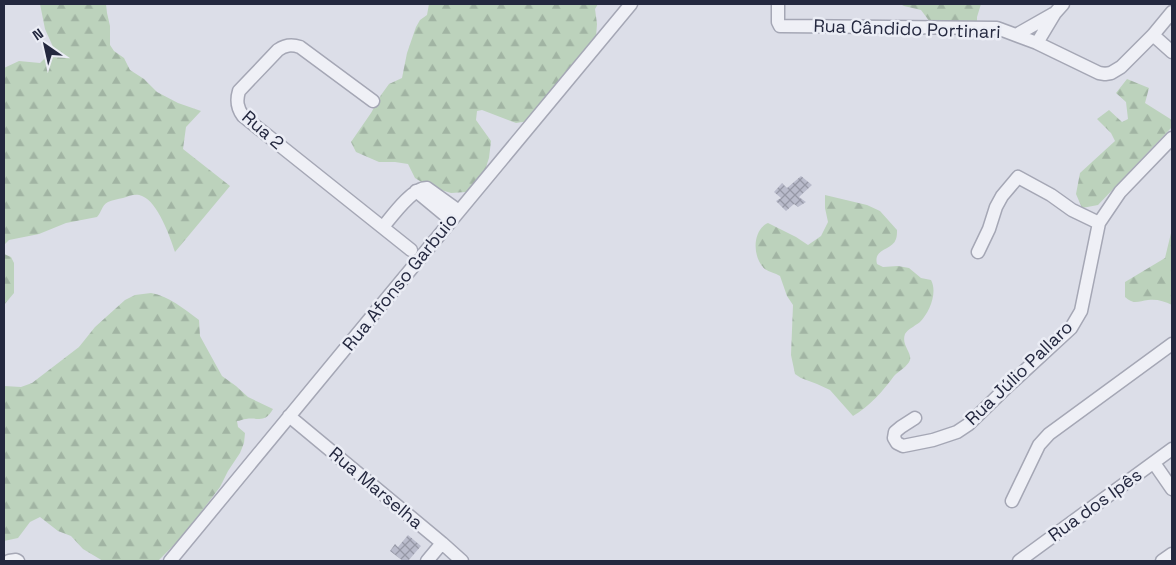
<svg xmlns="http://www.w3.org/2000/svg" width="1176" height="565" font-family="'Space Grotesk',sans-serif">
	<defs>
		<pattern id="forest-firs" width="22" height="20" patternUnits="userSpaceOnUse" patternTransform="scale(1.25)"><rect width="22" height="20" fill="#bcd2bc"/><path d="M5 1l3.5 6h-7zM16 11l3.5 6h-7z" fill="#a1b4a3"/></pattern>
		<pattern id="building-cross-hatch" width="8" height="8" patternUnits="userSpaceOnUse" patternTransform="scale(1.25)"><rect width="8" height="8" fill="#b9bbcb"/><path d="M0 0l8 8M0 8l8-8" fill="none" stroke="#9698a6"/></pattern>
	</defs>
	<rect width="100%" height="100%" fill="#dcdee8"/>
	<path fill="url(#forest-firs)" d="M40,4H106L107,13L110,26V45L114,51L124,58L130,70L144,79L157,92L178,103L201,111L186,127L183,149L230,186L175,252C170,237 158,202 142,196C136,193 129,196 123,198C118,199 112,200 108,202C101,206 102,212 97,217L66,223L39,234L9,240L4,245V68L19,61L40,63L54,49L45,29Z
		M429,4H598L595,9L597,24L596,37L529,121L516,123L482,110L477,111L476,120L491,141L489,158L483,176L474,186L466,192L451,193L428,186L415,178L408,164L395,162H379L356,152L351,142L371,113L381,95L389,84L402,78L407,53L416,27L420,20L427,15Z
		M900,4H981L977,17V23L930,22L921,10L904,6Z
		M1127,79L1149,88L1145,103L1172,120V127L1098,205L1082,208L1076,194L1080,173L1115,141L1111,133L1097,119L1109,110L1122,122L1128,119L1126,102L1116,93Z
		M825,195L867,205L880,211L897,230C897,233 897,236 896,239C892,251 873,248 877,264L883,267L898,266L909,268L921,278L931,280C938,293 929,313 920,322C915,326 908,329 905,334C901,345 912,352 910,360C908,366 899,371 894,376C883,391 869,407 853,416L830,390L817,384L801,378L795,374L791,355L793,305L787,296L780,276C775,273 769,272 765,269C752,258 752,230 768,223L796,237L808,245L821,236L828,222L825,208Z
		M1172,229V305C1164,301 1157,299 1148,300C1139,301 1133,305 1125,297V282L1165,258Z
		M4,254L11,257L14,263V293L4,305Z
		M151,293C169,296 184,309 199,320L200,336L222,376L236,386L248,397L273,409C264,424 259,417 246,419C243,419 240,421 237,421L238,427L245,433L244,443L240,453L228,471L220,487L183,536L158,561H103L83,549L71,536L58,531L40,517L30,522L18,538L4,541V386L21,387L32,383L79,347L95,327L125,300L135,295Z"/>
	<path fill="url(#building-cross-hatch)" d="M801,176L812,185L799,197L806,202L798,207L794,204L786,211L776,201L781,198L774,192L782,183L787,188Z
		M408,535L421,546L408,561H403L390,551L395,544L398,547Z"/>
	<g fill="none" stroke-linecap="round" stroke-linejoin="round">
		<defs>
			<path id="minor" d="M778,4V22L780,26H782L997,28L1037,43L1099,73L1105,74L1111,73L1121,67L1153,35L1172,12
				M1016,35L1053,14
				M1153,35L1172,52
				M1037,43L1055,13L1063,4
				M373,101L300,47C291,44 285,45 278,50L239,91C236,101 237,108 243,116L411,250
				M416,191L451,220
				M383,227C392,216 413,187 427,188L459,211
				M978,252L989,229L996,207L1002,196L1018,177L1051,195L1072,210L1099,223
				M289,416L442,543L462,561
				M915,418L901,427L895,432L894,438L897,443L903,446L933,440L957,432L969,424L1007,387L1071,328L1081,311L1099,223L1120,192L1172,138
				M1154,463L1172,489
				M1012,501L1039,445L1049,434L1172,344
				M9,561L16,560L18,561
				M170,561C323,375 477,189 631,4
				M427,561L442,543
				M1019,561L1172,449
				M1162,561L1172,554"/>
		</defs>
		<use href="#minor" stroke="#a5a7b5" stroke-width="15"/>
		<use href="#minor" stroke="#eff0f6" stroke-width="12"/>
	</g>
	<g text-anchor="middle" stroke-width="5" stroke-linejoin="round" paint-order="stroke">
		<g font-size="18" fill="#24283f" stroke="#ebedf5">
			<text transform="translate(907 29) rotate(2)" y="6">Rua Cândido Portinari</text>
			<text transform="translate(263 130) rotate(41)" y="6">Rua 2</text>
			<text transform="translate(400 282) rotate(-51)" y="6">Rua Afonso Garbuio</text>
			<text transform="translate(1019 373) rotate(-44)" y="6">Rua Júlio Pallaro</text>
			<text transform="translate(376 488) rotate(40)" y="6">Rua Marselha</text>
			<text transform="translate(1095 505) rotate(-36)" y="6">Rua dos Ipês</text>
		</g>
	</g>
	<rect width="1176" height="565" fill="none" stroke="#24283f" stroke-width="10"/>
	<g transform="translate(45 45) rotate(326)" stroke="#ebedf5" stroke-width="4" paint-order="stroke">
	<path d="M0-4L9 19L0 12L-9 19Z" fill="#24283f"/>
	<text y="-8" font-size="14" font-weight="bold" text-anchor="middle" fill="#24283f">N</text>
	</g>
</svg>
